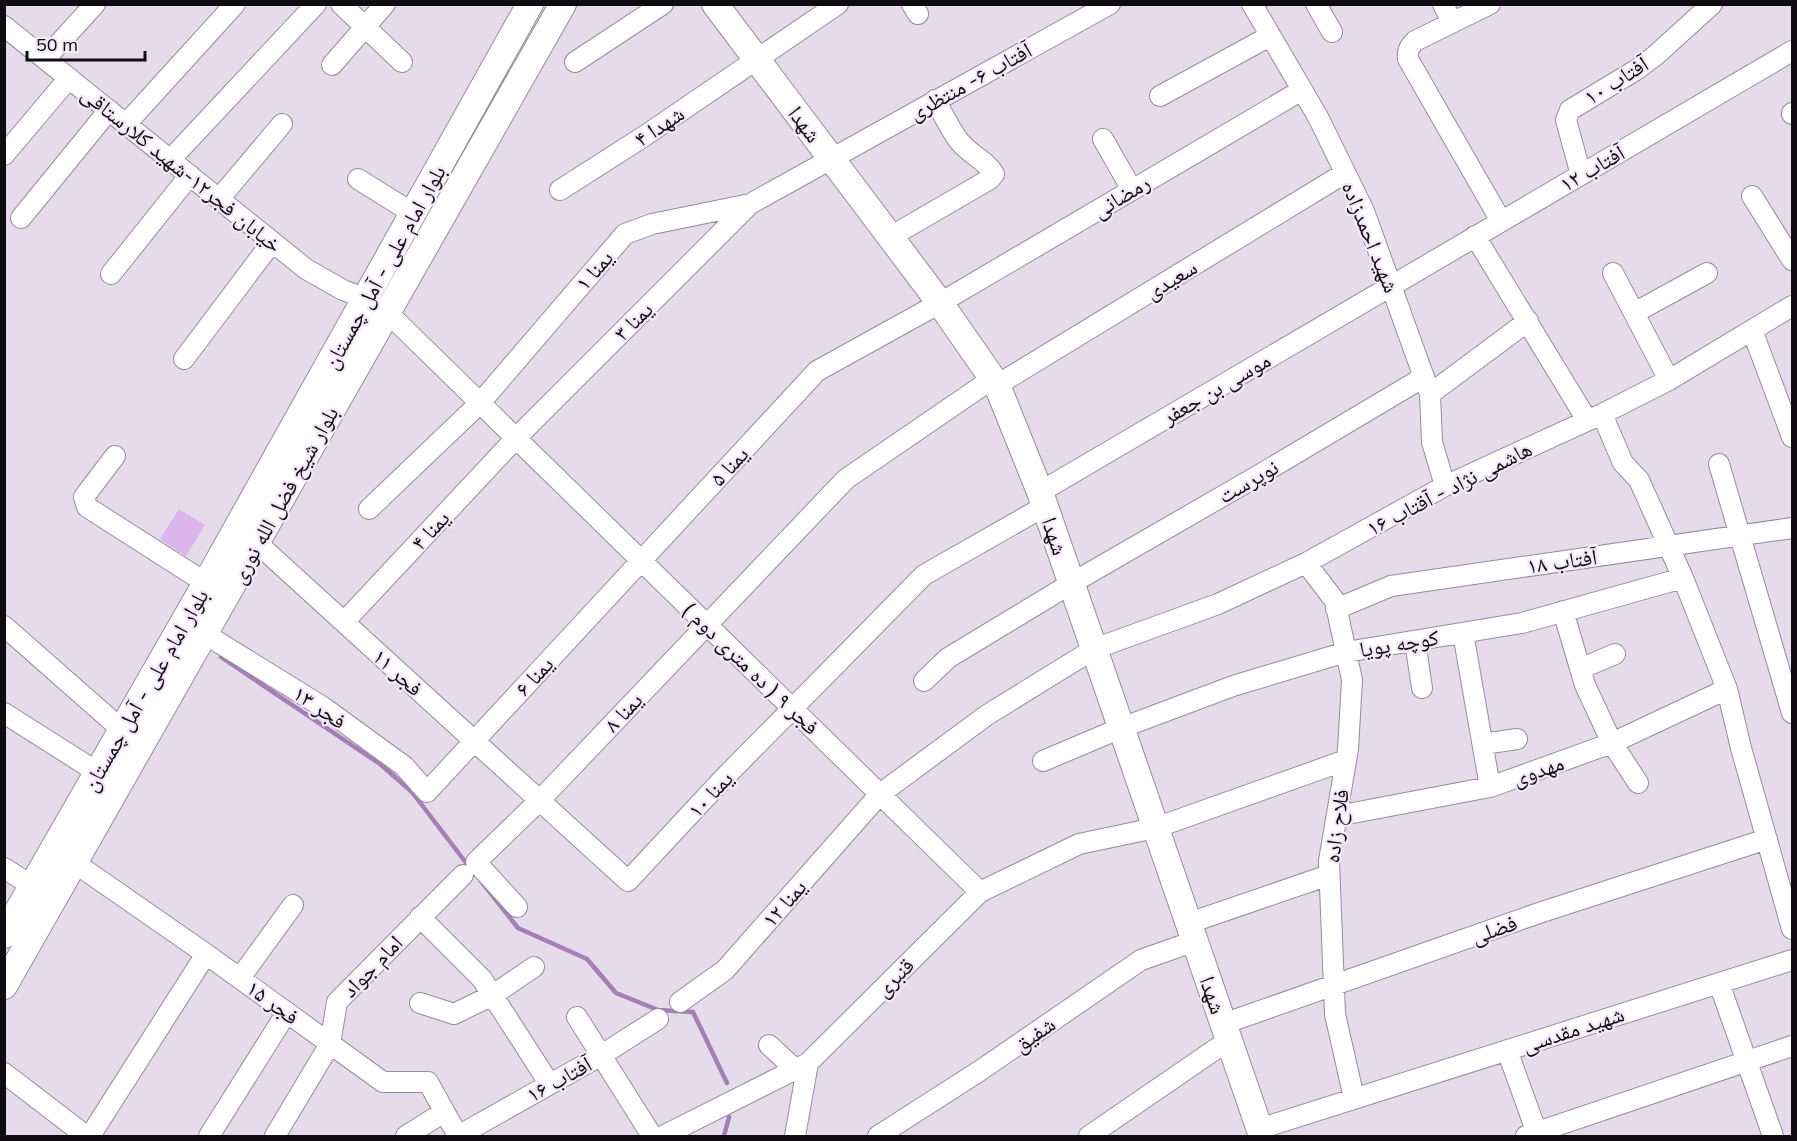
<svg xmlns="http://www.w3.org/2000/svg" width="1797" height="1141" font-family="Mulish,'Noto Naskh Arabic',sans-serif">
	<rect width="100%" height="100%" fill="#e6dbeb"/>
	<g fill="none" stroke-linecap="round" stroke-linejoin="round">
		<path stroke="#a47eb5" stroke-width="4.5" d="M221,657L380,764L412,792L470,868
			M481,881L518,928L587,959L616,993L658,1010L693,1012L727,1083
			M724,1136L729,1117"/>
	</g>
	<path fill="#dbb3ed" d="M179,509L205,525L186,556L160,539Z"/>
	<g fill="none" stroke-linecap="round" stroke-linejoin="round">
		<defs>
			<path id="minor" d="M341,4L402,62
				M912,4L918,14
				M1252,4L1318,117L1364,211L1430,394L1432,442L1445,486
				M1316,4L1332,32
				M1443,4L1452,22
				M1490,4L1415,41C1409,47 1407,51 1408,59L1501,221
				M4,26L306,269L343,290L367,299
				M45,59L95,4
				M575,62L663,4
				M332,65L385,4
				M1160,96L1270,36
				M1792,113V114
				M126,124L235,4
				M1103,139L1132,190
				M4,155L69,78
				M170,160L316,4
				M1581,175L1566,120L1570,110L1636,70L1656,55L1712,4
				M358,179L414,214
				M560,190L643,137L838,4
				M1752,196L1792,260
				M219,199L282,124
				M21,218L109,110
				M1475,236L1587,420
				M890,237L990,179L994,174C987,161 969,154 959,141C950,129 943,114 935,100
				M1613,273L1669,380
				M111,274L190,175
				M388,313L980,892
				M1634,313L1707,273
				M1752,330L1792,437
				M184,359L272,242
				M997,385L1345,173
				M1430,394L1528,321
				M1602,414L1623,463L1639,480L1683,578L1727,689L1741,748L1792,929
				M115,456L84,497L87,507L206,583
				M1719,464L1792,713
				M1040,492L1792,51
				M369,509L480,403L625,234L652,224L750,204
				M257,543L628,881L721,781L924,575L1045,506
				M1306,563L1335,601L1352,680L1348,749L1329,861L1335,1014L1354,1098
				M1336,609L1391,586L1792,528
				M1563,611L1585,685L1612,743L1638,783
				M344,622L516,438L750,204L1110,4
				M4,626L121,729
				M1463,633L1490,787
				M205,634L323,707L404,766L427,792L817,371L940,303L1302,90
				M1415,641L1422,688
				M1580,669L1615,654
				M924,681L948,658L1072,583L1261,474L1424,377
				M4,713L97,772
				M1483,744L1517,739
				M1043,761L1121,728L1233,686L1346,652L1522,623L1683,578
				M1337,816L1490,787L1612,743L1727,689
				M75,863L206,954L383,1082H428L458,1136
				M4,868L32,886
				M517,907L476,862L540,800L846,479L992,379
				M420,917L482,979L549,1083
				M1189,923L1329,875
				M240,978L293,905
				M1719,983L1773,1136
				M680,1002L725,970L880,794L987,715L1094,649L1218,604L1306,563L1445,486L1602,414L1669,380L1792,306
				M420,1003L454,1014L493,995L534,967
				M577,1017L652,1136
				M1223,1024L1539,913L1767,839
				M769,1045L795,1069
				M1507,1050L1538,1136
				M4,1073L86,1136
				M1259,1129L1792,960
				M90,1136L206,954
				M209,1136L287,1012
				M275,1136L330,1044L337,1002L463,875
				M406,1136L444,1112
				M458,1136L600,1056L658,1019
				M663,1136L808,1063L980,892L1079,844L1155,828L1346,760
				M795,1136L808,1063
				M878,1136L978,1072L1141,960L1195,941
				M1089,1136L1229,1040
				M1526,1136L1792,1046"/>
			<path id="major" d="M715,4L940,303L997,385L1040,492L1262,1136
				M4,935L206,583L530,4
				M4,986L563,4"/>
		</defs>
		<use href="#minor" stroke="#968c9b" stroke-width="22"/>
		<use href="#major" stroke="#968c9b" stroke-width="28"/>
		<use href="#minor" stroke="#fff" stroke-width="20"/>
		<use href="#major" stroke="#fff" stroke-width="26"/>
	</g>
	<g text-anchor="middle" stroke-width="4.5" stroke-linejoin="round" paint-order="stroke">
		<g font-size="22" fill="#100d12" stroke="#f3e8f8">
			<text transform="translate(1616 80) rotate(-32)" y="8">آفتاب ۱۰</text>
			<text transform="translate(970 81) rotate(-29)" y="8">آفتاب ۶- منتظری</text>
			<text transform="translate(805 124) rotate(53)" y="8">شهدا</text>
			<text transform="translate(659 126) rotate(-34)" y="8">شهدا ۴</text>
			<text transform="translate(1592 168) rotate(-30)" y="8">آفتاب ۱۲</text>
			<text transform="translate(182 169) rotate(39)" y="8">خيابان فجر۱۲-شهيد كلارستاقی</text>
			<text transform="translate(1121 196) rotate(-31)" y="8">رمضانی</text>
			<text transform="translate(1371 237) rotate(68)" y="8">شهید احمدزاده</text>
			<text transform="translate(384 267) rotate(-61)" y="8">بلوار امام علی - آمل چمستان</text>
			<text transform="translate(594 270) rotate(-49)" y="8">یمنا ۱</text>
			<text transform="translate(1171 279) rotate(-31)" y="8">سعیدی</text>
			<text transform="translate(633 321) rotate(-45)" y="8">یمنا ۳</text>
			<text transform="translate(1216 388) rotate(-30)" y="8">موسی بن جعفر</text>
			<text transform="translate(729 466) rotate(-47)" y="8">یمنا ۵</text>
			<text transform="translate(1248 481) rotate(-30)" y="8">نوپرست</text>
			<text transform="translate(1449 488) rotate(-27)" y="8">هاشمی نژاد - آقتاب ۱۶</text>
			<text transform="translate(284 495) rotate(-61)" y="8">بلوار شیخ فضل الله نوری</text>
			<text transform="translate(430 530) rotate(-47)" y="8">یمنا ۴</text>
			<text transform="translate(1055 536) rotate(71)" y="8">شهدا</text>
			<text transform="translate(1562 561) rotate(-8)" y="8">آفتاب ۱۸</text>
			<text transform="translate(1399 643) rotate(-9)" y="8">کوچه پویا</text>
			<text transform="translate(751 668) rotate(44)" y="8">فجر ۹ ( ده متری دوم )</text>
			<text transform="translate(398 672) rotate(42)" y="8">فجر ۱۱</text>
			<text transform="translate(534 676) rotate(-47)" y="8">یمنا ۶</text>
			<text transform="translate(145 690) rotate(-60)" y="8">بلوار امام علی - آمل چمستان</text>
			<text transform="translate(320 707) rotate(34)" y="8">فجر ۱۳</text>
			<text transform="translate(623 712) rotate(-47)" y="8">یمنا ۸</text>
			<text transform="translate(1538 770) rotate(-19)" y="8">مهدوی</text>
			<text transform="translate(710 794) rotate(-47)" y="8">یمنا ۱۰</text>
			<text transform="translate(1336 826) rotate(-82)" y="8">فلاح زاده</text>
			<text transform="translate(784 903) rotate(-49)" y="8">یمنا ۱۲</text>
			<text transform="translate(1494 929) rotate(-19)" y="8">فضلی</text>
			<text transform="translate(372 966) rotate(-46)" y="8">امام جواد</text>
			<text transform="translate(894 977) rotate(-45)" y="8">قنبری</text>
			<text transform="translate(1213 995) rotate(71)" y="8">شهدا</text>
			<text transform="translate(273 1002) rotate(36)" y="8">فجر ۱۵</text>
			<text transform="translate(1573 1029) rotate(-18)" y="8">شهید مقدسی</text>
			<text transform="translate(1034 1034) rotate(-35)" y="8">شفیق</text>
			<text transform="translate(559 1079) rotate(-29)" y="8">آفتاب ۱۶</text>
		</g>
	</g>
	<rect width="1797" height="1141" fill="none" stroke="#100d12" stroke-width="12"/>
	<path d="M27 51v9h118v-9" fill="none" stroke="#100d12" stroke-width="3"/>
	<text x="36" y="51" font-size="18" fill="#100d12" stroke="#f3e8f8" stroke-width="4.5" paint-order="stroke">50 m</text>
</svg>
